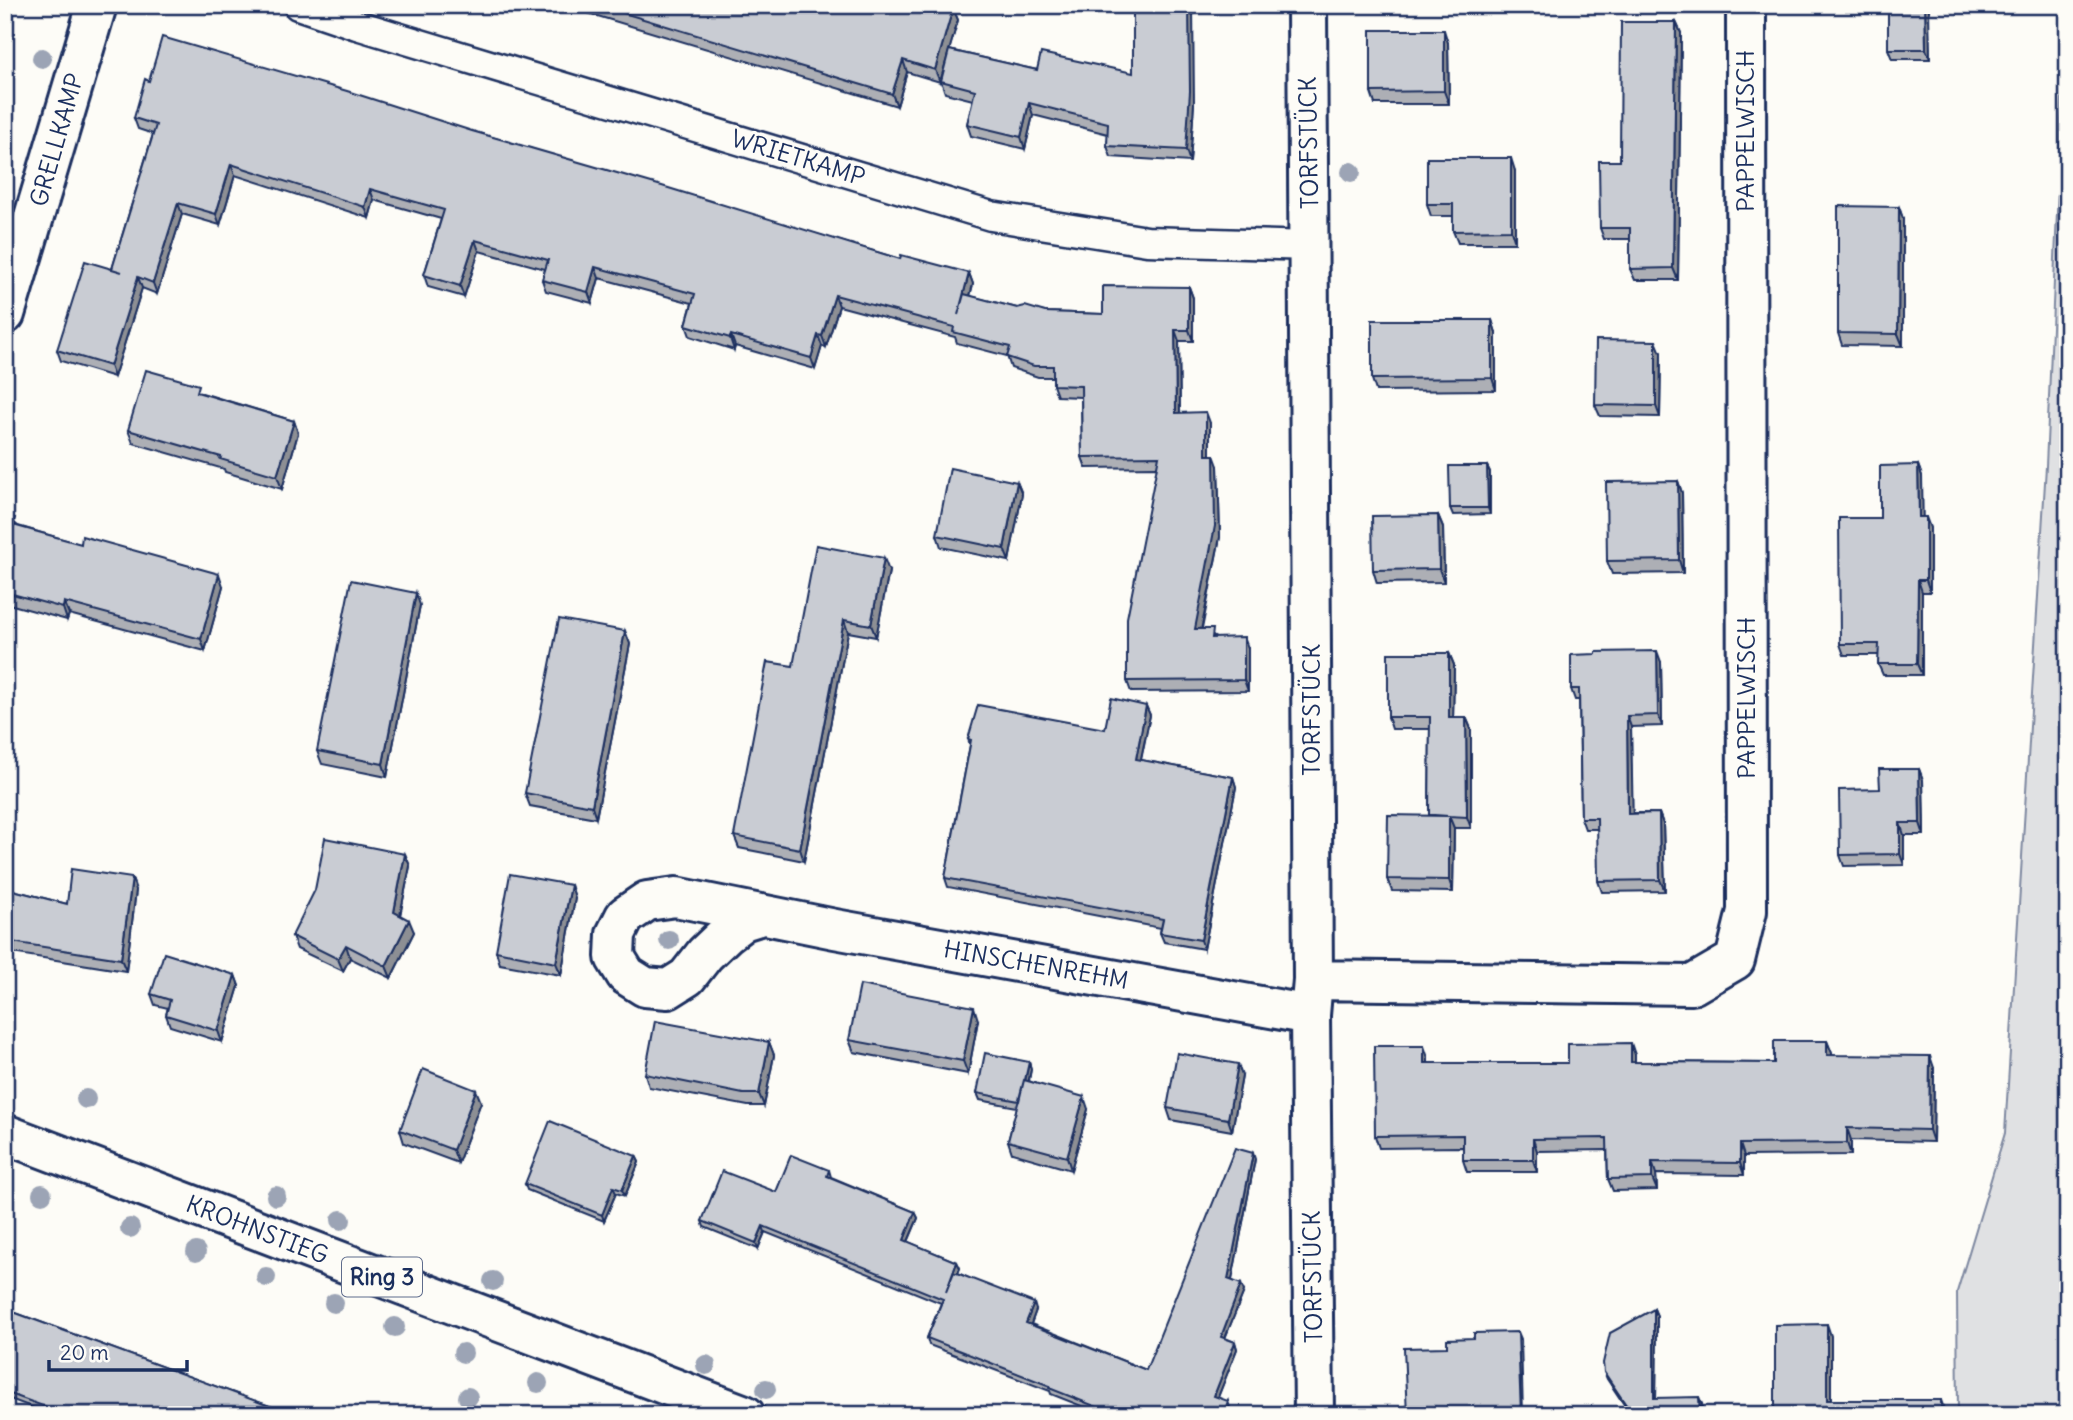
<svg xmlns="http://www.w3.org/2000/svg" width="2073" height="1420" font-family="Delius,sans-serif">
	<rect width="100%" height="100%" fill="#fdfcf7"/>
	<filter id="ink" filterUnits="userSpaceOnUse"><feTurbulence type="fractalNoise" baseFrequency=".0143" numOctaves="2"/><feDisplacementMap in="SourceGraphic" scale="14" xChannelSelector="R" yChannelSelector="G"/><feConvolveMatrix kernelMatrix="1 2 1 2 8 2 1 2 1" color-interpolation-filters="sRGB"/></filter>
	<g filter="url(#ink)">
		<path fill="#e0e1e3" stroke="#7e88a0" stroke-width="2" d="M2066,5L2068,1415H1958L1957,1292L2005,1133L2046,466Z"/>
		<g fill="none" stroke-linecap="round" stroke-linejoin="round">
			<defs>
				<path id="lane" d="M298,5L357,25L991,216L1147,241L1310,246"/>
				<path id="street" d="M1307,5L1313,980L1310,1015L1314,1415
					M5,314L97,5
					M762,915L743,921L726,934L705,954L687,977L668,989L645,987L626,975L615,957L616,934L625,916L647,901L676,897L835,929L1310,1015
					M1313,980L1692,985L1735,960L1747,911L1746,5"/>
				<path id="primary" d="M5,1134L745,1415"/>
			</defs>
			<use href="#lane" stroke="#1b2f5e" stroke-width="33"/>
			<use href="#street" stroke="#1b2f5e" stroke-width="44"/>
			<use href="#primary" stroke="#1b2f5e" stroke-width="44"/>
			<use href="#lane" stroke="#fdfcf7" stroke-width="28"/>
			<use href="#street" stroke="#fdfcf7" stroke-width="38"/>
			<use href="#primary" stroke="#fdfcf7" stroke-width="38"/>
		</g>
		<g fill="#9ca4b5">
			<circle cx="42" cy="58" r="10"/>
			<circle cx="1351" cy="172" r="10"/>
			<circle cx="669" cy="940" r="10"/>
			<circle cx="86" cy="1099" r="10"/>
			<circle cx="42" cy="1194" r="10"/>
			<circle cx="276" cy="1196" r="10"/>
			<circle cx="341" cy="1220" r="10"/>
			<circle cx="130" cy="1228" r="10"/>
			<circle cx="196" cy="1252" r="10"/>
			<circle cx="266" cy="1277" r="10"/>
			<circle cx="493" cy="1281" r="10"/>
			<circle cx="334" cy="1303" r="10"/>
			<circle cx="395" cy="1327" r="10"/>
			<circle cx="463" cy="1353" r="10"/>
			<circle cx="706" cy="1365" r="10"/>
			<circle cx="538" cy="1383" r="10"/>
			<circle cx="766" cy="1389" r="10"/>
			<circle cx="468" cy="1397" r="10"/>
		</g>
		<path fill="#adafb5" stroke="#1b2f5e" stroke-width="2" d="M561,5H946L953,8L958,20L949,50L1037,70L1194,103L1190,162L1111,157L1107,146L1108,134L1033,115L1025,149L971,136L967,124L973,100L945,93L941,81L948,52L940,82L907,72L897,106Z
			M1851,5H1928L1930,59H1892L1888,49V8H1852Z
			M1676,22L1681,33L1678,280H1635L1630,269V239H1604L1600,228L1620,161Z
			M1448,43L1449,104H1375L1371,92Z
			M134,118L472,131L900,259L969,273L973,284L970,296L1017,308L1045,312L1103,314L1189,287L1193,298V341H1179L1180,413L1210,423V455L1218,466L1220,537L1202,629L1216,638L1248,648V691L1131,692L1127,681L1157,467L1086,468L1082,457L1081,397L1057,396L1053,385V377H1038L1011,368L1007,356L957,343L955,337L839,306L826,347L822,346L815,369L735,346L734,350L690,336L686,325L692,303L599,278L592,303L546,291L542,280L545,269L479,251L464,297L428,287L424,275L441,219L374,200L369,218L235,175L220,225L182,214L157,294L142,288L114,377L61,361L57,350L112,269L153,134L138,129Z
			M1515,171V243H1458L1453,231V216H1431L1427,204Z
			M1899,207L1903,219V346L1842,345L1838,333Z
			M1492,320L1496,333V390L1376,391L1372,379Z
			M1661,353L1660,417L1600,416L1595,405Z
			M202,393L294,421L298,433L282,489L225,472L224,469L133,443L128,430Z
			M1918,465L1922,476V517L1930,528V592H1922V675H1883L1878,664L1879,655H1844L1840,644L1880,518Z
			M1487,466L1490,472V514L1453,515L1450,508Z
			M1678,481L1682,493L1683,573L1612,574L1607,561Z
			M1017,482L1022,494L1009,561L941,547L937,535Z
			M5,515L18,526L223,586L205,651L69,614L67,620L5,603Z
			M1438,515L1443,527L1444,582L1377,583L1373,570Z
			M889,571L876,637L848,632L804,861L739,848L734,836L793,666Z
			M420,605L387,777L322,764L317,751Z
			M625,631L630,644L596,818L530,806L525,793Z
			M1449,653L1454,665L1453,717H1466L1471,729V828H1454L1453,892L1392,891L1387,879L1429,815L1430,729H1392L1388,717Z
			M1661,662L1662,726L1631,727L1632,813H1659L1663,824L1665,891L1602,892L1598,881V829H1585L1581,818L1579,700H1575L1571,689Z
			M1146,706L1150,715L1141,760L1233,777L1236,787L1204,949L1164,942L1160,933L1161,928L948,887L945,878L970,745L968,739L1105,729Z
			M1919,769L1923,780L1924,835H1904V865L1844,866L1840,855L1880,789Z
			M405,854L410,866L400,915L414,932L391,978L350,958L343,971L297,949L292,936Z
			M571,885L575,898L561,975L500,964L496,951Z
			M5,888L67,904L136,890L126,971L5,952Z
			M235,975L239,986L222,1042L170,1026L166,1015L168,1008L155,1005L151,994Z
			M978,1020L968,1074L854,1052L849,1040Z
			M1827,1041L1832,1055L1934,1068L1933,1142L1851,1140V1155L1744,1156V1175L1656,1174L1657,1190L1613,1191L1608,1179L1607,1150L1537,1151V1172H1467L1463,1160V1147L1379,1148L1375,1136L1428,1058V1063H1568L1635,1055V1062L1774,1063Z
			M769,1042L774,1055L764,1106H748L649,1087L645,1074Z
			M1029,1062L1031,1069L1029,1081L1088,1109L1071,1170L1012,1153L1008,1141L1017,1107L980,1100L977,1093Z
			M1242,1076L1232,1131L1171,1120L1167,1108Z
			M481,1102L458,1163L404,1143L400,1130Z
			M636,1156L639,1162L625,1196L616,1193L604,1221L527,1190L525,1184Z
			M1255,1159L1232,1280L1244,1291L1225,1338L1235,1342L1237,1349L1218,1397L1230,1408L1228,1415H1104L1051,1394L1050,1391L929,1345L927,1338L941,1303L765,1232L758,1249L704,1227L702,1221L829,1170L831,1177L915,1212L918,1218L908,1242L957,1262L960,1268L958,1273L1036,1310L1031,1324L1146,1370Z
			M5,1309L294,1415H52L5,1397Z
			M1654,1309L1657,1316L1656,1398L1702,1404V1415H1631L1607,1379L1604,1372Z"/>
		<path fill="#8d8f94" stroke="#1b2f5e" stroke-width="2" d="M1189,5H1193L1194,103L1190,162L1186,150Z
			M1925,5H1928L1929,8L1930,59L1926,49Z
			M953,8L958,20L940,82L935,70Z
			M1676,22L1681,33L1678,280L1673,268Z
			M1444,30L1448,43L1449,104L1444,91Z
			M903,60L907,72L897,106L892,94Z
			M1029,103L1033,115L1025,149L1021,137Z
			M1511,158L1515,171V243L1511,230Z
			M231,164L235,175L220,225L216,214Z
			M370,189L374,200L369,218L365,207Z
			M178,203L182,214L157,294L153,283Z
			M1899,207L1903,219V346L1898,334Z
			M475,240L479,251L464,297L460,286Z
			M595,267L599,278L592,303L588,292Z
			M969,273L973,284L962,326L958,315Z
			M138,277L142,288L114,377L110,366Z
			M1189,287L1193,298V341L1189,330Z
			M835,295L839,306L826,347L822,336Z
			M1492,320L1496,333V390L1492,378Z
			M1175,330L1179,341L1180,424L1176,413Z
			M731,335L735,346L734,350L730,338Z
			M818,335L822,346L815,369L811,358Z
			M1656,341L1661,353L1660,417L1656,406Z
			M1206,412L1210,423V466L1206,455Z
			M294,421L298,433L282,489L277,476Z
			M1214,455L1218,466L1220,537L1199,640L1195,629Z
			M1918,465L1922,476L1923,529L1919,517Z
			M1487,466L1490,472V514L1488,508Z
			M1678,481L1682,493L1683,573L1679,560Z
			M1017,482L1022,494L1009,561L1004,549Z
			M1438,515L1443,527L1444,582L1439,569Z
			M1926,517L1930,528V592L1926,580Z
			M884,558L889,571L876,637L871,625Z
			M219,574L223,586L205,651L201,639Z
			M1918,580L1922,592V675L1917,664Z
			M416,593L420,605L387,777L383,764Z
			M64,602L69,614L67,620L63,608Z
			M844,620L848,632L804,861L800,849Z
			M625,631L630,644L596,818L592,806Z
			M1244,637L1248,648V691L1244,680Z
			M1657,651L1661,662L1662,726L1658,715Z
			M1449,653L1454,665L1453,729L1449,717Z
			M1146,706L1150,715L1139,768L1136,759Z
			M1627,716L1631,727L1633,825L1628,814Z
			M1466,717L1471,729V828L1467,817Z
			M1919,769L1923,780L1924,835L1920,823Z
			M1233,777L1236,787L1204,949L1201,940Z
			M1659,813L1663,824L1665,891L1660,880Z
			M1449,816L1454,828L1453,892L1449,880Z
			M1900,823L1904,835V865L1900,854Z
			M405,854L410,866L398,925L394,912Z
			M132,878L136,890L126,971L121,959Z
			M571,885L575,898L561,975L556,963Z
			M409,920L414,932L391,978L386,966Z
			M346,945L350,958L343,971L338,959Z
			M235,975L239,986L222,1042L218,1031Z
			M974,1007L978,1020L968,1074L963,1061Z
			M1827,1041L1832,1053V1067L1827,1055Z
			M769,1042L774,1055L764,1106L759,1094Z
			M1631,1043L1635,1055V1075L1631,1062Z
			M1424,1046L1428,1058V1076L1424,1063Z
			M1930,1056L1934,1068L1933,1142L1929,1130Z
			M1029,1062L1031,1069L1023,1108L1021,1102Z
			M1238,1064L1242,1076L1232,1131L1228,1119Z
			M476,1090L481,1102L458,1163L453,1150Z
			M1084,1097L1088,1109L1071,1170L1067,1157Z
			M1847,1128L1851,1140V1155L1847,1143Z
			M1533,1139L1537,1151V1172L1533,1160Z
			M1740,1144L1744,1156V1175L1740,1163Z
			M1253,1153L1255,1159L1231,1285L1228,1279Z
			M636,1156L639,1162L625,1196L622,1190Z
			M1652,1162L1656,1174L1657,1190L1652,1178Z
			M613,1187L616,1193L604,1221L602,1215Z
			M915,1212L918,1218L906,1246L904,1240Z
			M763,1226L765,1232L758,1249L756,1243Z
			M957,1262L960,1268L948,1298L946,1292Z
			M1241,1284L1244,1291L1223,1343L1221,1337Z
			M1034,1303L1036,1310L1029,1329L1026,1323Z
			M1654,1309L1657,1316L1656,1404L1654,1398Z
			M1827,1324L1831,1336V1411L1827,1400Z
			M1518,1332L1521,1339L1523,1415H1521Z
			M1235,1342L1237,1349L1216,1402L1214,1396Z
			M1699,1397L1702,1404V1415H1700Z
			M1941,1400L1945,1412V1415H1941Z
			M1228,1401L1230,1408L1228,1415H1223Z"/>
		<path fill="#c9ccd3" stroke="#1b2f5e" stroke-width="2" d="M597,5H946L953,8L935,70L903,60L892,94Z
			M1133,5H1189L1190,91L1186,150L1107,146L1108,123L1029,103L1021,137L967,124L975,90L941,81L949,50L1037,70L1041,53L1133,73Z
			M1888,5H1925L1926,49H1888Z
			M1621,22H1676L1673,268L1630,269V228H1600L1599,161H1620Z
			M1371,30H1444V91L1371,92Z
			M162,37L347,91L472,131L662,186L900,259L901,255L969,273L958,315L964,294L1017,308L1025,306L1045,312L1103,314V286L1189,287V330H1175L1176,413L1206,412V455H1214L1215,526L1195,629H1213L1212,638L1244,637V680L1127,681V618L1159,456L1082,457L1081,386L1053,385V366H1034L1007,357L1010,347L953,332L954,327L835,295L822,336L818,335L811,358L731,335L730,338L686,325L695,294L595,267L588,292L542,280L548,260L475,240L460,286L424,275L444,210L370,189L365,207L231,164L216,214L178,203L153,283L138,277L110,366L57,350L85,261L122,272L112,269L156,125L134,118L145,79L149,81Z
			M1427,158H1511V230L1453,231V204H1427Z
			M1838,206L1899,207L1898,334L1838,333Z
			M1372,320H1492V378L1372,379Z
			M1596,340L1656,341V406L1595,405Z
			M146,370L199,385L197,392L294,421L277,476L220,459L221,457L128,430Z
			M1918,465L1919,517H1926V580H1918L1917,664H1878L1879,644H1840L1839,518H1880V466Z
			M1449,466H1487L1488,508H1450Z
			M950,468L1017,482L1004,549L937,535Z
			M1678,481L1679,560L1607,561L1606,482Z
			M5,515L15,518L13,525L81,544L82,536L219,574L201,639L64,602L63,608L5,592Z
			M1438,515L1439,569L1373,570L1372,516Z
			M816,545L884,558L871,625L844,620L800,849L734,836L767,662L793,666Z
			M351,580L416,593L383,764L317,751Z
			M559,619L625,631L592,806L525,793Z
			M1657,651L1658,715L1627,716L1628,814L1659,813L1660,880L1598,881L1597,818H1581L1579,689H1571V655L1596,654V652Z
			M1388,653H1449V717H1466L1467,817L1429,815L1430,717H1388Z
			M1111,698L1146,706L1136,759L1233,777L1201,940L1160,933L1163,919L945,878L971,740L968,739L978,705L1105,729Z
			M1879,769H1919L1920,823H1900V854L1840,855L1839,790L1880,789Z
			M1388,815L1449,816V880L1387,879Z
			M325,838L405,854L394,912L409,920L386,966L346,945L338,959L292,936L315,890Z
			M71,869L132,878L121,959L5,941V888L67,904Z
			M510,874L571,885L556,963L496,951Z
			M164,953L235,975L218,1031L166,1015L170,1000L151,994Z
			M860,985L974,1007L963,1061L849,1040Z
			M655,1021L769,1042L759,1094H743L645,1074Z
			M1774,1041H1827V1055L1930,1056L1929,1130L1847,1128V1143L1740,1144V1163L1652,1162V1178L1608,1179L1607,1138L1533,1139V1160H1463V1135L1375,1136L1374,1046H1424V1063H1568V1044L1631,1043V1062L1774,1063Z
			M985,1053L1029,1062L1025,1080H1024L1019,1101L977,1093Z
			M1177,1053L1238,1064L1228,1119L1167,1108Z
			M423,1069L476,1090L453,1150L400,1130Z
			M1024,1080L1084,1097L1067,1157L1008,1141Z
			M550,1121L636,1156L622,1190L613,1187L602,1215L525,1184Z
			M1235,1148L1253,1153L1228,1279L1241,1284L1221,1337L1235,1342L1214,1396L1228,1401L1223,1415H1117L1049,1388L1050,1386L927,1338L943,1299L763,1226L756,1243L702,1221L722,1171L776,1192L791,1155L829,1170L827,1176L915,1212L904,1240L957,1262L946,1292L954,1272L1034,1303L1026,1323L1146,1370Z
			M5,1309L294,1415H67L5,1392Z
			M1654,1309V1398L1699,1397L1700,1415H1633L1604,1372L1603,1363L1610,1333Z
			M1827,1324V1400H1941V1415H1775V1325Z
			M1518,1332L1521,1415H1407L1404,1348L1447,1347V1339L1474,1338V1333Z"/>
	</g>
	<g text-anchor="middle" stroke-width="6" stroke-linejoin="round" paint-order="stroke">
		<rect fill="#fdfcf7" stroke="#5f6c8c" stroke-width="2" x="342" y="1257.5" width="80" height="39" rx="5"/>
		<g font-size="23" font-weight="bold" fill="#1b2f5e">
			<text x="382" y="1285">Ring 3</text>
		</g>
		<g font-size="24" fill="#1b2f5e" stroke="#fdfcf7">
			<text transform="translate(1746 131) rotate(-90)" y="8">PAPPELWISCH</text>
			<text transform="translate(57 140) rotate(-74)" y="8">GRELLKAMP</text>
			<text transform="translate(1309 143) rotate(-91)" y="8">TORFSTÜCK</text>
			<text transform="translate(798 158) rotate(17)" y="8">WRIETKAMP</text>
			<text transform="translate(1747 698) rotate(-90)" y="8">PAPPELWISCH</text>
			<text transform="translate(1312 710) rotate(-90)" y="8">TORFSTÜCK</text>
			<text transform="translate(1036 965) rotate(10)" y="8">HINSCHENREHM</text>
			<text transform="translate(257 1230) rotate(21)" y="8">KROHNSTIEG</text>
			<text transform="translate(1313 1277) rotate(-91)" y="8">TORFSTÜCK</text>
		</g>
	</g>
	<rect width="2073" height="1420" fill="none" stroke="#fdfcf7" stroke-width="28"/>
	<rect x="14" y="14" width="2045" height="1392" fill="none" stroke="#1b2f5e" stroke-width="2.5" filter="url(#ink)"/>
	<path d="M49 1360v10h138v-10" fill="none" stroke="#1b2f5e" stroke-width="3.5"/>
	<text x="60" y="1360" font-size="21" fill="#1b2f5e" stroke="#fdfcf7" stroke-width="5" paint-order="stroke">20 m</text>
</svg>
